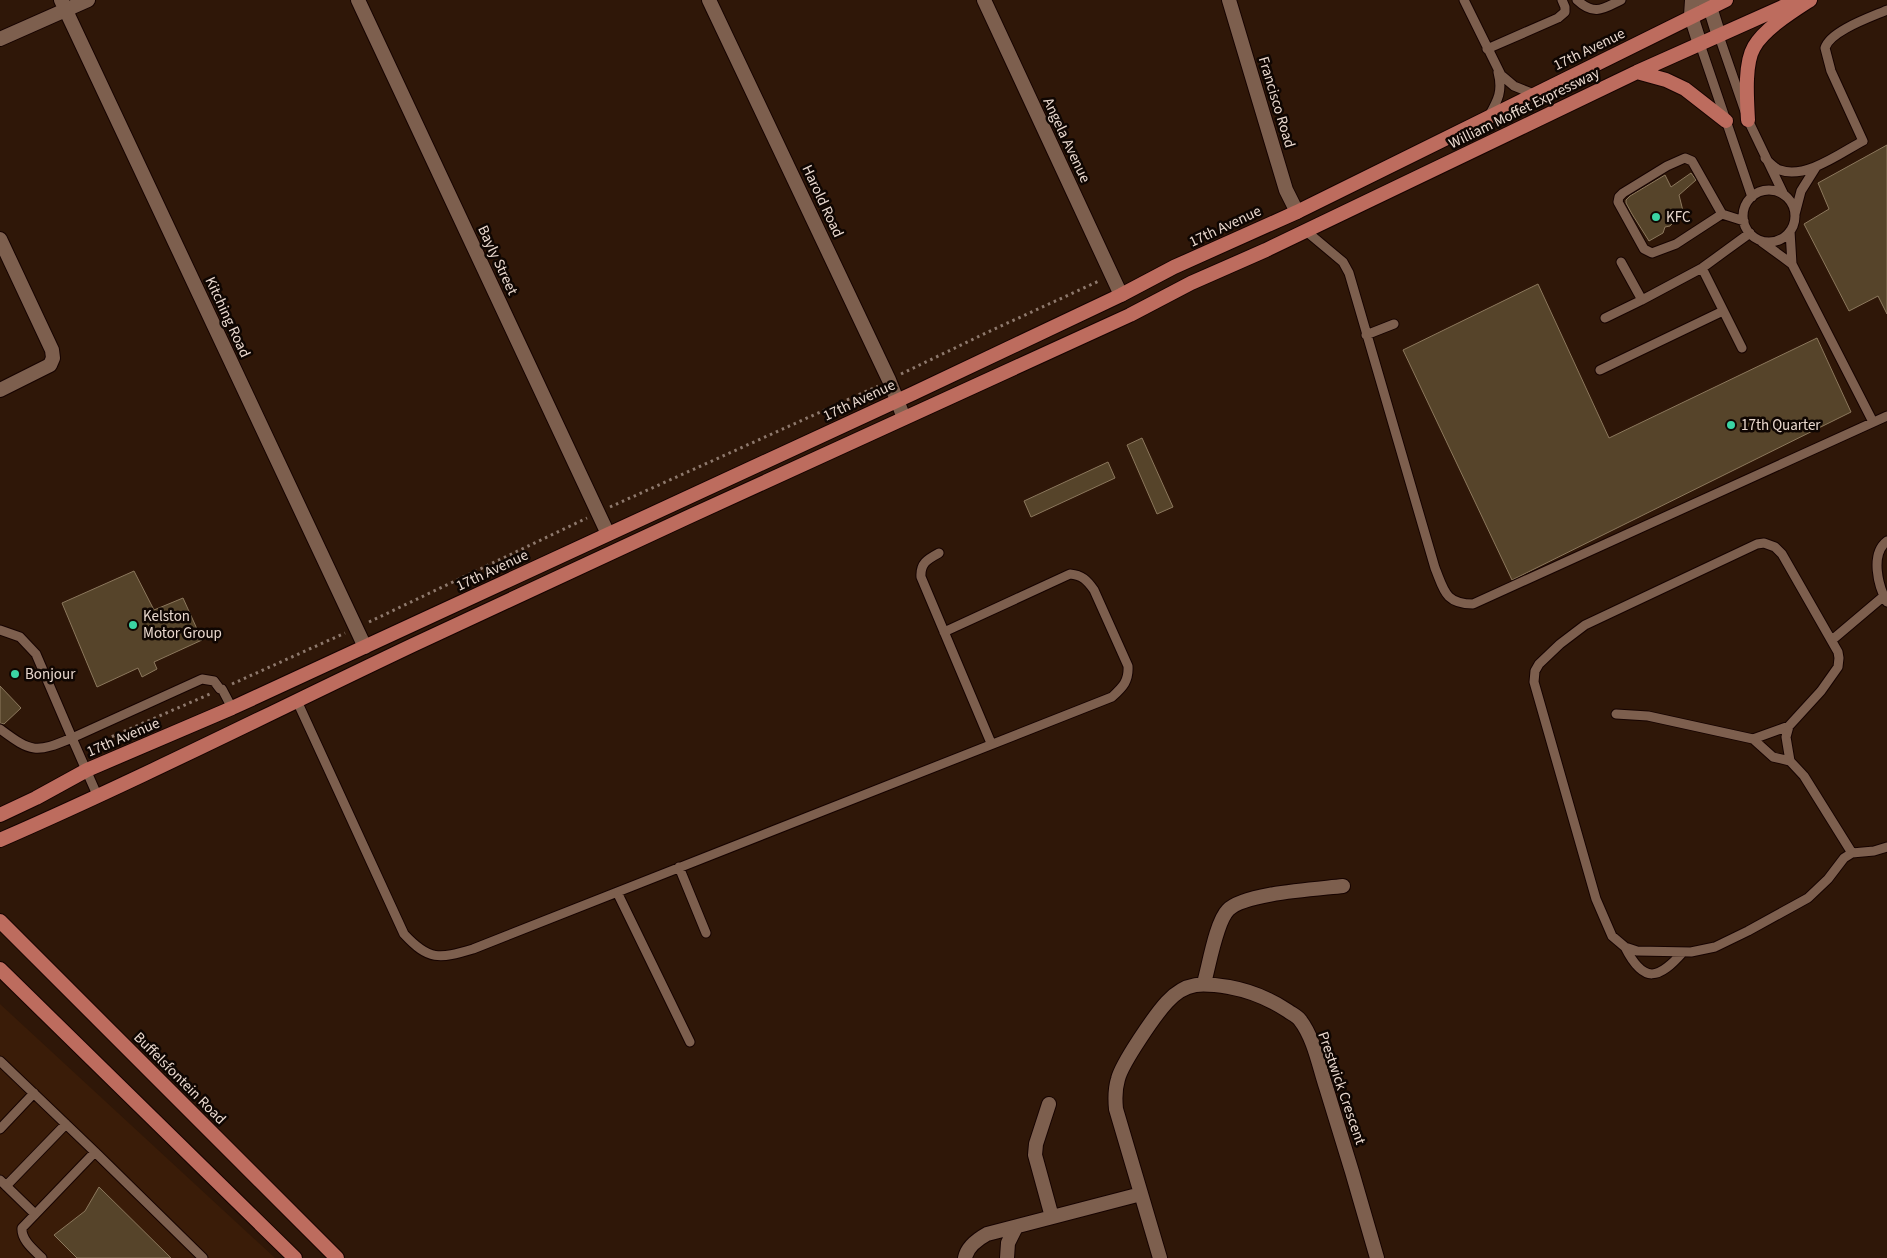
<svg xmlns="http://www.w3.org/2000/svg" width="1887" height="1258" font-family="'Source Sans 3',sans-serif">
	<rect width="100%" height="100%" fill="#2f1708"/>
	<path fill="#3a1c08" d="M0,1004L275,1258H0Z"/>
	<path fill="#56442a" stroke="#8c785d" d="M1887,145V314L1878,296L1849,311L1804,224L1829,209L1818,183Z
		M1691,173L1696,180L1679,195L1683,211L1680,216L1670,226L1665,227L1663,233L1649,241L1632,214L1626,203V200L1630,196L1665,175L1671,187Z
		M1538,284L1609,438L1817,338L1851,412L1512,580L1403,350Z
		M1142,438L1173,507L1157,514L1127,445Z
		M1108,462L1115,478L1031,517L1024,501Z
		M134,571L154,610L183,598L202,640L154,662L157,669L142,677L138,668L97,687L62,603Z
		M0,686L21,708L4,724L0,723Z
		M99,1187L171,1258H77L54,1235L85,1211Z"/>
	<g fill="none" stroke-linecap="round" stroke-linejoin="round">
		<defs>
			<path id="service" d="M1464,0L1501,75L1514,86L1534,94
				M1577,0C1594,16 1603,9 1621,0
				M1719,36L1748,120L1784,195
				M1700,44L1752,197
				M1487,49L1558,18L1565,12V7L1562,0
				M1489,116C1498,100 1503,91 1498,72
				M1765,158C1769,162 1774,168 1780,170C1805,180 1842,152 1863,141L1831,71L1825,48C1830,31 1871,17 1887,10
				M1743 216a26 26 0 1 1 52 0a26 26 0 1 1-52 0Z
				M1722,214L1676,244L1652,253L1644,249L1618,202L1619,197L1623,193L1667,166L1685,158L1692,161L1722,214L1744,221
				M1795,214L1801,191L1816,167
				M1306,231L1343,262L1349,273L1435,568C1444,590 1445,604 1473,604L1887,416
				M1790,231L1792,264L1873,422
				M1762,242L1792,264
				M1621,262L1642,300
				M1702,268L1742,348
				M1605,318L1642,300L1702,268L1750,233
				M1366,335L1394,324
				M1600,370L1723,311
				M1887,541C1870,554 1878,586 1887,602
				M1764,543L1775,547L1782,554L1838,652L1839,658L1838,667L1821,691L1789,726L1786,737L1790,761L1804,776L1852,853L1844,858L1828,879L1808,898L1748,931L1715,947L1691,952L1637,951L1625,947L1612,936L1596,899L1534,682L1535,671L1539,664L1560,644L1585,625L1757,544Z
				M939,553C928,559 920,563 921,577L991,743
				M0,630L20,637L36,654L72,738L202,679L214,681L220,689H222L232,708
				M1832,640L1884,596
				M297,701L404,934C429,961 439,959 473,949L1112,697C1123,687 1129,681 1128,666L1094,590C1087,580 1082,575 1070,574L944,632
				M1616,714L1648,716L1753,739L1789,726
				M0,729C32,753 36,753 72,738L98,797
				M1753,739L1773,757L1790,761
				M1852,853L1874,851L1887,847
				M679,867L706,933
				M617,892L690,1042
				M1625,947C1644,985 1659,979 1683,952
				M0,1061L95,1152
				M0,1129L34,1093
				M0,1180L35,1214
				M6,1186L66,1124
				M42,1258C34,1250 21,1240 22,1228L95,1152L203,1258"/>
			<path id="minor" d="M61,0L365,647
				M358,0L608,534
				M709,0L889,380L904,418
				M984,0L1121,295
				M1229,0L1286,190L1297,212
				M1692,0L1691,16L1700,44
				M1703,0L1710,7L1719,36
				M0,39L88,0
				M0,239L52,350L53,358L50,365L0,390
				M1204,983C1209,966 1216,922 1228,910C1244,893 1318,889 1343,886
				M1049,1104L1036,1144L1035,1155L1052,1217
				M965,1258C967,1247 978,1239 987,1234L1141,1194
				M1007,1258L1008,1243L1016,1227
				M1160,1258L1116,1109C1115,1099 1115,1089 1118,1079C1122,1063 1155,1015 1167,1002C1186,981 1203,983 1229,987C1251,991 1270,999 1288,1011C1292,1014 1297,1016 1300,1020C1314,1038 1319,1066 1326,1087C1344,1144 1361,1201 1377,1258"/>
			<path id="primary" d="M1637,72L1666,80L1685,89L1726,121
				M1748,120C1747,100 1744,64 1754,47C1764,29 1793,11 1810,0
				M0,815L36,798L87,770L232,708L914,393L1121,295L1174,267L1297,212L1726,0
				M0,840C140,779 276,710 413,645C651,533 891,424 1130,315L1191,283L1266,250L1637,72L1798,0
				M0,921L337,1258
				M0,969L295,1258"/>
		</defs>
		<use href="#service" stroke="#160300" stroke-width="11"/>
		<use href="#minor" stroke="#160300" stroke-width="16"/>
		<use href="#primary" stroke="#160300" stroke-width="16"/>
		<path stroke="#8e796d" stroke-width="3" stroke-dasharray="2.5 4" stroke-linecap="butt" d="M901,374L988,332L1099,281
			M610,507L878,386
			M369,622L587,518
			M232,684L345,633
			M88,747L210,694"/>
		<use href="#service" stroke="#7d5f4e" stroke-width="9"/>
		<use href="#minor" stroke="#7d5f4e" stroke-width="14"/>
		<use href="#primary" stroke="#bd6c5e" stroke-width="14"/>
	</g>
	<g fill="#3bd4a4" stroke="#0f0602" stroke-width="2">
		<circle cx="1656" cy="217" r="5"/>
		<circle cx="1731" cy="425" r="5"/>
		<circle cx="133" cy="625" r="5"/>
		<circle cx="15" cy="674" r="5"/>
	</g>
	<g text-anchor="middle" stroke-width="5" stroke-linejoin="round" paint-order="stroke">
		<g font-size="15" fill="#ead9cf" stroke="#0f0602">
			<text transform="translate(1589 49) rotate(-26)" y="5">17th Avenue</text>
			<text transform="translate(1277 102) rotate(73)" y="5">Francisco Road</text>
			<text transform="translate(1524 108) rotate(-26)" y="5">William Moffet Expressway</text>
			<text transform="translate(1067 140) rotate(65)" y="5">Angela Avenue</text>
			<text transform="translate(823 201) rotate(65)" y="5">Harold Road</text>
			<text transform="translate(1225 226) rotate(-25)" y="5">17th Avenue</text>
			<text transform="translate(498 260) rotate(65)" y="5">Bayly Street</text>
			<text transform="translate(228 317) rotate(65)" y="5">Kitching Road</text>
			<text transform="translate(859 400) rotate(-25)" y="5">17th Avenue</text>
			<text transform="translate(492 570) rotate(-25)" y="5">17th Avenue</text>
			<text transform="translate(123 737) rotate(-23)" y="5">17th Avenue</text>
			<text transform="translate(180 1078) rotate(45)" y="5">Buffelsfontein Road</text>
			<text transform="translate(1342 1088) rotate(71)" y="5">Prestwick Crescent</text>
		</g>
		<g font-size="15" fill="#ead9cf" stroke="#0f0602" text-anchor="start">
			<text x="1666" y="222">KFC</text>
			<text x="1741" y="430">17th Quarter</text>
			<text x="143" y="621">Kelston<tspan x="143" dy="17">Motor Group</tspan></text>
			<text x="25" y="679">Bonjour</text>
		</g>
	</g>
</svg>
